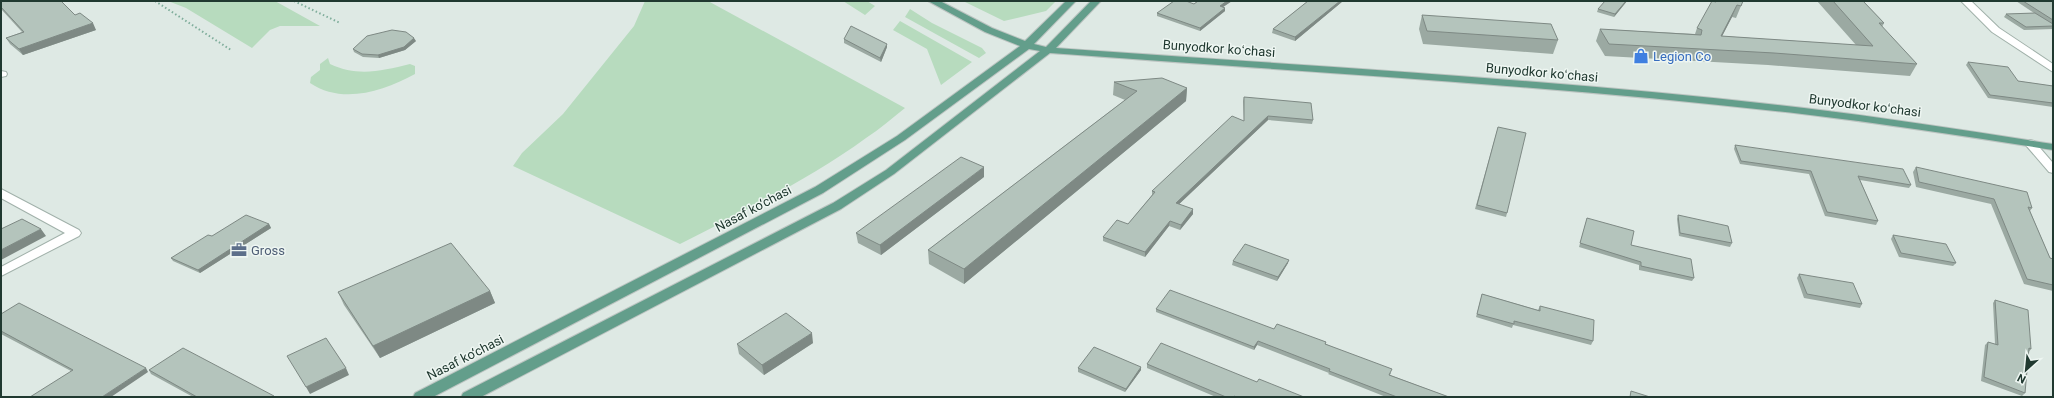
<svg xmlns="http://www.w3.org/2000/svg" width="2054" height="398" font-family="Roboto,sans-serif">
	<rect width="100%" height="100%" fill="#dee9e4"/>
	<path fill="#b7dbbe" d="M168,1H275L320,26H280L270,30L252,48L186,8Z
		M645,1H708L905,108C892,118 880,129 866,138C810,179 742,212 680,244L513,166L522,153L563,114L634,26Z
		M843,1H867L875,6L865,15Z
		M963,1H1056L1046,11L1004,21Z
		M910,9L932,23L982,48L986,53L979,58L905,17Z
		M900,21L972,62L941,85L927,49L893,30Z
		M328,58L330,64C358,77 381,71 410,64L415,66V74C383,91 343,105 310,83L311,77L320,70V64Z"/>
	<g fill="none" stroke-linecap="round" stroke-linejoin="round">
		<defs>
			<path id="minor" d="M1961,1H1971L1999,28L2053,64V72L1992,32Z
				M1,71L6,72L7,74L6,76L1,77Z
				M2030,140L2034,141L2053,163V173L2049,172L2024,143Z
				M1,189L79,230L81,233L79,236L1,276V267L65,233L1,198Z"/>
			<path id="major" d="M928,1H940L992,28L1025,41L1066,1H1076L1034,44L1046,47L1091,1H1101L1056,48C1305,66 1555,79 1804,108C1887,118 1970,131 2053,144V150C1970,137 1886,124 1802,114C1553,85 1301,72 1050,53L894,174L841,209L481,397H461L463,393L833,203L886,170L1040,51L1029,49L905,140L823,193L433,397H413L415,393L815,187L897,136L1020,46L985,32Z"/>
		</defs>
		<use href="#minor" stroke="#a1b1aa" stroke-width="2"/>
		<use href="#major" stroke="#bcc4c1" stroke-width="2"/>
		<path stroke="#7fad9b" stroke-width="2" stroke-dasharray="1.5 2.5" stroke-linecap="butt" d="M155,1L231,50
			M294,1L340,23"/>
		<use href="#minor" fill="#fff" fill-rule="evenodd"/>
		<use href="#major" fill="#639e8b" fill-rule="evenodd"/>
	</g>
	<path fill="#9ba9a2" d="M1,1L75,15L96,30L23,55L10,44L6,38L22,32L1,9Z
		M1198,1H1232L1223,7L1225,8V11L1200,31L1157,16V13L1194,4Z
		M1308,1H1343L1295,41L1272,33L1273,29Z
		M1627,1L1614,17L1597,12L1598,9Z
		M1743,1L1736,18L1732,17L1722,36L1856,45L1817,1H1863L1884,23L1882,27L1917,64L1910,76L1768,65L1605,56L1596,41L1600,29L1695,34L1697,28L1716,2Z
		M2016,1H2053V29L2024,30L2004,17L2006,14L2034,13Z
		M1422,15L1558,40L1553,54L1423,44L1419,29Z
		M844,39L887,47L881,62L844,43Z
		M416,41L405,50L379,58L363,57L354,52L353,49Z
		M1968,62L2018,81L2053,86V107L1988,98L1966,65Z
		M1114,82L1187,88L1186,101L964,284L929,264L928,250L1125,100L1113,95Z
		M1244,97L1313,120L1312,124L1268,120L1179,204L1193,214L1180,230L1169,226L1145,257L1103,241V237L1128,224L1152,195V191L1244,121L1243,101Z
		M1498,127L1507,213L1506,217L1475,209Z
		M1735,145L1911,185L1909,188L1860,180L1878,221L1876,225L1825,216L1809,174L1740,164L1734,149Z
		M1916,167L2032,208L2030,211L2050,258L2053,260V291L2024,284L1991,204L1916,187L1913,172Z
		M984,177L881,255L858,243L856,233Z
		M1678,215L1732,243L1730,247L1679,236L1677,219Z
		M1587,218L1631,245L1694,278L1692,281L1639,270V265L1579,247Z
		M269,224L271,228L200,273L173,261L171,258L212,236Z
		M1893,235L1956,263L1953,266L1899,257L1891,239Z
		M1233,261L1288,263L1277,281L1232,265Z
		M1799,274L1862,304L1860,308L1804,298L1797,278Z
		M490,291L495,303L380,358L344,305L338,292Z
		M1482,294L1538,310L1540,306L1593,341L1591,345L1513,325L1512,328L1476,317Z
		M1995,300L2031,349L2028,353L2025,393L2022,396L1981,381L1985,345L1988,342L1995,344L1993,303Z
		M1156,309L1274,329L1326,342V344L1391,373L1390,375L1449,397H1386L1328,374L1329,373L1257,345L1254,350L1156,312Z
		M1,314L148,372L71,371L1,334Z
		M813,343L764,375L739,354L737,344Z
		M1147,364L1257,382L1304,397H1216L1147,368Z
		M1078,368L1141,370L1125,392L1078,372Z
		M149,370L275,397H193L151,374Z"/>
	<path fill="#7e8984" d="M1227,1H1232L1220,9V6Z
		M1340,1H1343L1295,41V37Z
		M1626,1H1627L1614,17L1615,14Z
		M1737,5L1732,17L1716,48L1721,36Z
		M1225,8V11L1200,31V28Z
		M93,23L96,30L23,55L19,49Z
		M414,38L416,41L405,50L379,58L378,55Z
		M887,44V47L881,62L880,58Z
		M1187,88L1186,101L964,284V269Z
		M1268,116V120L1175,208L1176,203Z
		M984,167V177L881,255L880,245Z
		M1193,209V214L1180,230L1181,225Z
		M1170,221L1169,226L1145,257V252Z
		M269,224L271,228L200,273L198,270Z
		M41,229L46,236L1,260V250Z
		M1289,260L1288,263L1277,281L1278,277Z
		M490,291L495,303L380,358L373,346Z
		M812,333L813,343L764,375L762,365Z
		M1258,341L1257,345L1254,350V347Z
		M1141,367V370L1125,392L1126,389Z
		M146,368L148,372L111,397H102Z
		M346,368L349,375L310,394L306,387Z"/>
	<path fill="#b4c4bc" stroke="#7e8984" d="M1,1H61L75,15L80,13L93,23L19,49L6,38L24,32L1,7Z
		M1174,1H1186L1194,4L1198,1H1227L1220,6L1225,8L1200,28L1157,13Z
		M1308,1H1340L1295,37L1273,29Z
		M1605,1H1626L1615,14L1598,9Z
		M1712,1L1716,2V1H1743L1741,6L1737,5L1721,36L1873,46L1833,1H1863L1884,23H1879L1917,64L1774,53L1609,44L1600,29L1701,35L1702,30L1697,28Z
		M2023,1H2053V20Z
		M2035,13L2053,24V26L2026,27L2006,14Z
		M1422,15L1551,24L1558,40L1427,31Z
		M851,26L887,44L880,58L844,39Z
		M392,30L406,32L414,38L404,47L378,55L362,54L353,49L367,36Z
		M1968,62L2008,67L2018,81L2053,86V103L1990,95Z
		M1162,78L1187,88L964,269L928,250L1137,91L1114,82Z
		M1244,97L1311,103L1313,120L1268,116L1176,203L1193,209L1181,225L1170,221L1145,252L1103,237L1117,220L1128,224L1155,192L1152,191L1232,116L1244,121Z
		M1498,127L1526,133L1507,213L1477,205Z
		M1735,145L1903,169L1911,185L1858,176L1878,221L1827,212L1811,171L1741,161Z
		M961,157L984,167L880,245L856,233Z
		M1916,167L2027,192L2032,208L2028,207L2050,258L2053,259V285L2027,279L1994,199L1919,182Z
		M246,215L269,224L198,270L171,258L208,235L212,236Z
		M1678,215L1728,226L1732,243L1680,233Z
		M1587,218L1634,231L1631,245L1691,259L1694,278L1641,266V262L1580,243Z
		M22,219L41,229L1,250V229Z
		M1893,235L1946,244L1956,263L1901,253Z
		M451,243L490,291L373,346L338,292Z
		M1245,244L1289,260L1278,277L1233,261Z
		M1799,274L1853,283L1862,304L1807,294Z
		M1170,290L1274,329L1277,324L1326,342L1325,344L1392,369L1389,375L1449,397H1397L1329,371L1330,369L1258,341L1254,347L1156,309Z
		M1482,294L1540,311V306L1594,320L1593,341L1514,321V324L1477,314Z
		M1995,300L2028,310L2031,349L2029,348L2025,393L1984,377L1988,342L1998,345Z
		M19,303L146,368L102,397H30L73,370L1,331V314Z
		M786,313L812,333L762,365L737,344Z
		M326,338L346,368L306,387L287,356Z
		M1161,343L1257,382L1259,379L1304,397H1236L1234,396L1233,397H1226L1147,364Z
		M1094,347L1141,367L1126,389L1078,368Z
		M183,348L274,396L273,397H197L149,370Z
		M1631,391L1650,397H1630Z"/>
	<defs>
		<symbol id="shop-bare" viewBox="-9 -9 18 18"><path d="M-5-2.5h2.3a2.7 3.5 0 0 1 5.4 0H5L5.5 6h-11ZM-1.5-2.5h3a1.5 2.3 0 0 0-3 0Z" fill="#3f7fe0" stroke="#eef6f2" stroke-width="2.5" paint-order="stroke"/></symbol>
		<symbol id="office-bare" viewBox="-9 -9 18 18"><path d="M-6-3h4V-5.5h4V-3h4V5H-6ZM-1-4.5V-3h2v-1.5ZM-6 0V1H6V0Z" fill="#5c6f8a" stroke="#eef6f2" stroke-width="2.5" paint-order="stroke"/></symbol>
	</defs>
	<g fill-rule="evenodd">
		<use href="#shop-bare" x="1630" y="45" width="22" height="22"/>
		<use href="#office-bare" x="228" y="239" width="22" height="22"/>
	</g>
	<g text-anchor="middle" stroke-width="3" stroke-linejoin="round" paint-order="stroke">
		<g font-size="13" fill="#203930" stroke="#eef6f2">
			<text transform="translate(1219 48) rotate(4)" y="5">Bunyodkor koʻchasi</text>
			<text transform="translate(1542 72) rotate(5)" y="5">Bunyodkor koʻchasi</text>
			<text transform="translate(1865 105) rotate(7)" y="5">Bunyodkor koʻchasi</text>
			<text transform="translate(753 208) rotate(-28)" y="5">Nasaf ko‘chasi</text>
			<text transform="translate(465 357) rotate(-27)" y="5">Nasaf ko‘chasi</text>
		</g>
		<g font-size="13" fill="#366cbe" stroke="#eef6f2" text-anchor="start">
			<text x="1653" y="61">Legion Co</text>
		</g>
		<g font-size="13" fill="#4e5e75" stroke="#eef6f2" text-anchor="start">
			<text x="251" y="255">Gross</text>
		</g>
	</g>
	<rect width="2054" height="398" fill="none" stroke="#203930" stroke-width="4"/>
	<g transform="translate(2026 370) rotate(207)" stroke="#eef6f2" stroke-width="3" paint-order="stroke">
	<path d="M0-3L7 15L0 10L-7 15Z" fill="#203930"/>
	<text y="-6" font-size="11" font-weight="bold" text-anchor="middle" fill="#203930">N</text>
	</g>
</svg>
